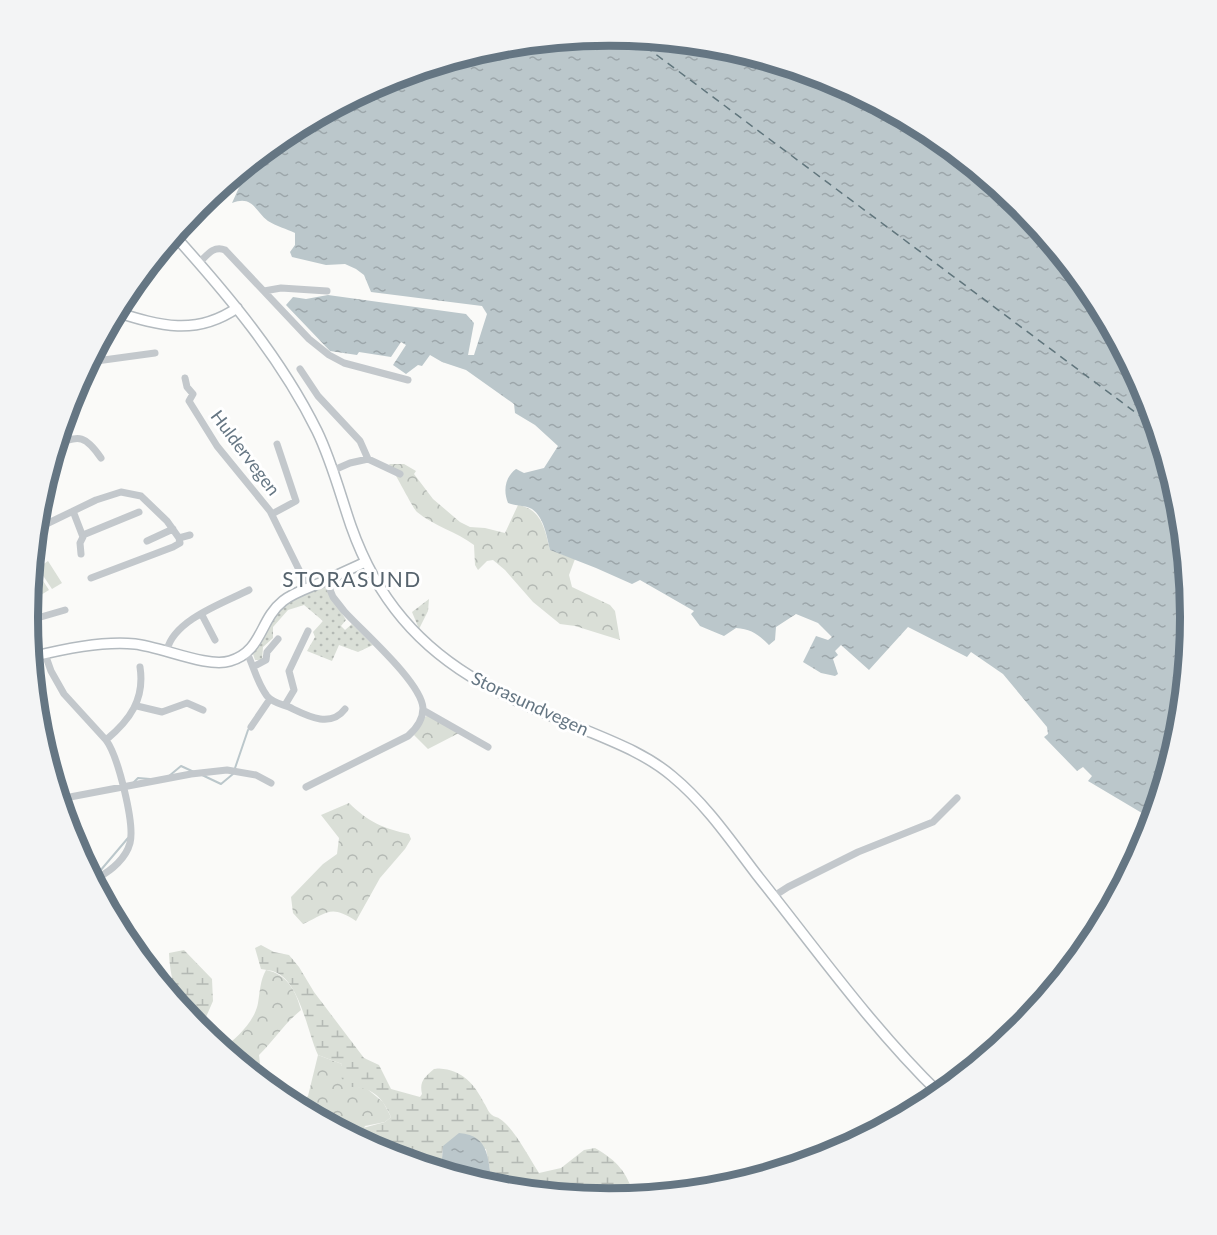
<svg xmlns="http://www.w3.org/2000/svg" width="1217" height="1235" font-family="Lato,sans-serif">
	<defs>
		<pattern id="grass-dots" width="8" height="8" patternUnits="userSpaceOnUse" patternTransform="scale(1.5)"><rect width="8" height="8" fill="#dadfd7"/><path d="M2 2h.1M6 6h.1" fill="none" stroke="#b4b9b4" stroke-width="1.8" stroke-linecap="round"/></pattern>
		<pattern id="forest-crowns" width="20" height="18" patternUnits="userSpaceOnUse" patternTransform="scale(1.5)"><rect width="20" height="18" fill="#dadfd7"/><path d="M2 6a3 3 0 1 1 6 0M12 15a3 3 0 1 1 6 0" fill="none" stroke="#b4b9b4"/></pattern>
		<pattern id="wetland-marsh" width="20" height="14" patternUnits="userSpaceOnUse" patternTransform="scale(1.5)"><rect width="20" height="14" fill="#dadfd7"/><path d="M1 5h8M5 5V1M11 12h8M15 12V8" fill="none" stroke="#b4b9b4"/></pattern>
		<pattern id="water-ripples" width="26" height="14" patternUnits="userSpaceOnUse" patternTransform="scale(1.5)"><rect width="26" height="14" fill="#bbc7cb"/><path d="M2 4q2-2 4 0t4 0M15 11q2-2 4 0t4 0" fill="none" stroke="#9ca6aa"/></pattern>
	</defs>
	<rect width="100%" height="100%" fill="#fafaf8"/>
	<path fill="url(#grass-dots)" d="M326,587L346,620L341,626L345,630L352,624L373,645L358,652L339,645L332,661L307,651L315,637L313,632L323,621L304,605L288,610L273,627V638L263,647L262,660H255L253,654L282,606L318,588Z
		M429,599L428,611L419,629L412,612Z"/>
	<path fill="url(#forest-crowns)" d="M389,464H404L416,471L414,474L433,499L460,522L470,527L485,528L505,533L518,505C542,509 545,530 550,550L575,559L569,575L572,587L610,605L615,611L620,640L575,626L560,624L533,602L505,570L493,560L487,561L478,570L475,565L474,545C457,532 434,526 417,512C414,510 394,471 389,464Z
		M428,715L459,733L428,749L414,735L425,717Z
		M349,803C367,821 384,829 409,834L411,839L405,849L380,878L356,921C330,904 328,913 303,924L293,913L291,897L323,864L337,854L339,838L321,815Z
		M266,970C287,974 296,991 301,1010C285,1023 274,1040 259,1055L262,1082L222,1049C236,1039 255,1021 258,1003C260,991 260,981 266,970Z
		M318,1055L342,1064L341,1067L358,1087L366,1088L383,1102L391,1117L385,1122L365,1126L363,1130L369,1146L297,1107L308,1096Z"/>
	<path fill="url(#wetland-marsh)" d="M261,945L274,952L289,955L299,967L314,992L364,1058L379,1065L391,1089L420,1097L422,1094C419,1081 425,1077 434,1069C459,1066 475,1084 484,1103C487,1107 488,1112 492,1115C494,1117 498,1117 500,1119C514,1128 529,1158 539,1173L561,1168L584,1150L595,1148C619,1162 625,1171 635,1196L608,1199L493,1187L486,1149L443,1146L441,1171L386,1155L369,1146L363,1128L385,1122L391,1117C381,1094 370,1086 345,1087L339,1071L342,1064L318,1055C307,1031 300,982 275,972C271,970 265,970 261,969L255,948Z
		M184,950L212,979L213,1001L200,1031C179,1012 170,981 169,953Z"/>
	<path fill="#dadfd7" d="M48,561L62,583L52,589L38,568Z
		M36,570L49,590L36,598L30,588L31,573Z"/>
	<path fill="url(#water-ripples)" d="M609,36L722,47L831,80L932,134L1020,207L1092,295L1146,395L1179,504L1190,618L1179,731L1152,819L1088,781L1092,776L1083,767L1077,771L1044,737L1048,734L1047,727L1003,674L971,652L967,657L908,627L869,670L841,645L835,651L838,655L833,659L838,674L835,676L821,673L803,662L816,636L828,640L832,637L818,623L796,614L776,627L775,640L769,645C758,634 751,629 736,628L724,636L700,626L691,614L694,611L640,580L632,584L596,568L550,550C547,537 544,517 532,509C525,505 516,506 508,503C503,491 505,477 516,469L524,473L544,468L558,446L535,425L515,413L514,404L466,370L442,362L430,355L422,366L418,365L406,374L393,365L406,345L401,342L391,357L359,352L357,355L330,351L286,305L293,297L306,299L328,295L466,314L474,323L468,355H474L487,314L482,306L371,292L364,275L356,269L345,264L326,265L292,257L290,252L295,245V233C287,229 276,226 268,221C255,211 253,195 232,203L246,172L243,169L286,134L386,80L495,47Z
		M459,1133C492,1135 487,1163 493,1187L441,1171L443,1146Z"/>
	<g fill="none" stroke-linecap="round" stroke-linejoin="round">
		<path stroke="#bbc7cb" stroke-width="2" d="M202,775L221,784L233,774L248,730
			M169,776L181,766L194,772
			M133,783L138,778L150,779
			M91,878L100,871L128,838
			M347,1134L371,1135L389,1156"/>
		<path stroke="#60757c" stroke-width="1.5" stroke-dasharray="8 6" stroke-linecap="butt" d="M634,38L1155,427"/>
		<defs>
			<path id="secondary" d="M174,235C228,295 281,358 317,431C332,462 340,494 351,526C363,560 380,592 403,619C452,677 515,701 583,729C614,742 646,754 672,776C706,804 731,841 757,875C816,949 872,1028 940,1094
				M116,312C160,326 196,336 237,308
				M31,657C64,649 101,641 135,644C162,647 207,668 230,661C263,651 259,620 283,601C293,593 308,588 320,583C335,576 350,569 366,562"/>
		</defs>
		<use href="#secondary" stroke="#b3babf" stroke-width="12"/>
		<path stroke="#c3c8cc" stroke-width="7" d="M199,263C207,255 214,245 225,250L309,339L329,355L344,363L408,380
			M264,291L281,288L327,291
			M89,362L155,353
			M300,369L318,396L360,441L368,459
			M185,378L187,387L193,394L189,401L217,446L270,511L308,588
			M56,445C79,434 86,436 101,458
			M334,470L350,463L368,459L400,474
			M73,511L83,537L80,543L81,554
			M272,514L296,501L277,444
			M36,529L96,500L121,492L141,496L167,521L179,538
			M83,535L139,512
			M179,538L190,535
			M147,541L173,529
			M91,578L173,547L180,543L179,538
			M202,615L215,640
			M27,621L65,610
			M167,650C174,620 223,603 249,590
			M247,653C254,667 257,683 267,696C273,703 281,704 289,707C306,715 330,729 345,709
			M45,654L51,671L64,694L106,740C118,756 135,824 130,843C126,858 112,870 99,877
			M253,667L266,660L267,652L278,639
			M285,705L294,690L289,671L308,631
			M137,706L162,712L187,703L203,710
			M423,710L488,747
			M251,727L270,699
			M106,740C130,720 145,699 140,667
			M306,787L408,736C416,729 423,720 423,708C421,682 363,632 344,611L333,597L326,580
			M58,797H70L191,774L227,770L256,775L271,783
			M774,896L788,887L858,852L933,822L957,798"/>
		<use href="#secondary" stroke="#fff" stroke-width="9"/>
	</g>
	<g text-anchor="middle" stroke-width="6" stroke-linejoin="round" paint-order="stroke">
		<g font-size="18" fill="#657683" stroke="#fff">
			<text transform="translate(245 453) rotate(53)" y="6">Huldervegen</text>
			<text transform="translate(530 704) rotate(25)" y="6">Storasundvegen</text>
		</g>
		<g font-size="21" letter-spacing="1.5" fill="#57646e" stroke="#fff">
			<text x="352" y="587">STORASUND</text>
		</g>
	</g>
	<path d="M0 0H1217V1235H0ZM38 617a571 571 0 1 1 1142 0a571 571 0 1 1-1142 0Z" fill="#f3f4f5" fill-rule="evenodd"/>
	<path fill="none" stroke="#657683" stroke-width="8" d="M38 617a571 571 0 1 1 1142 0a571 571 0 1 1-1142 0Z"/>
</svg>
